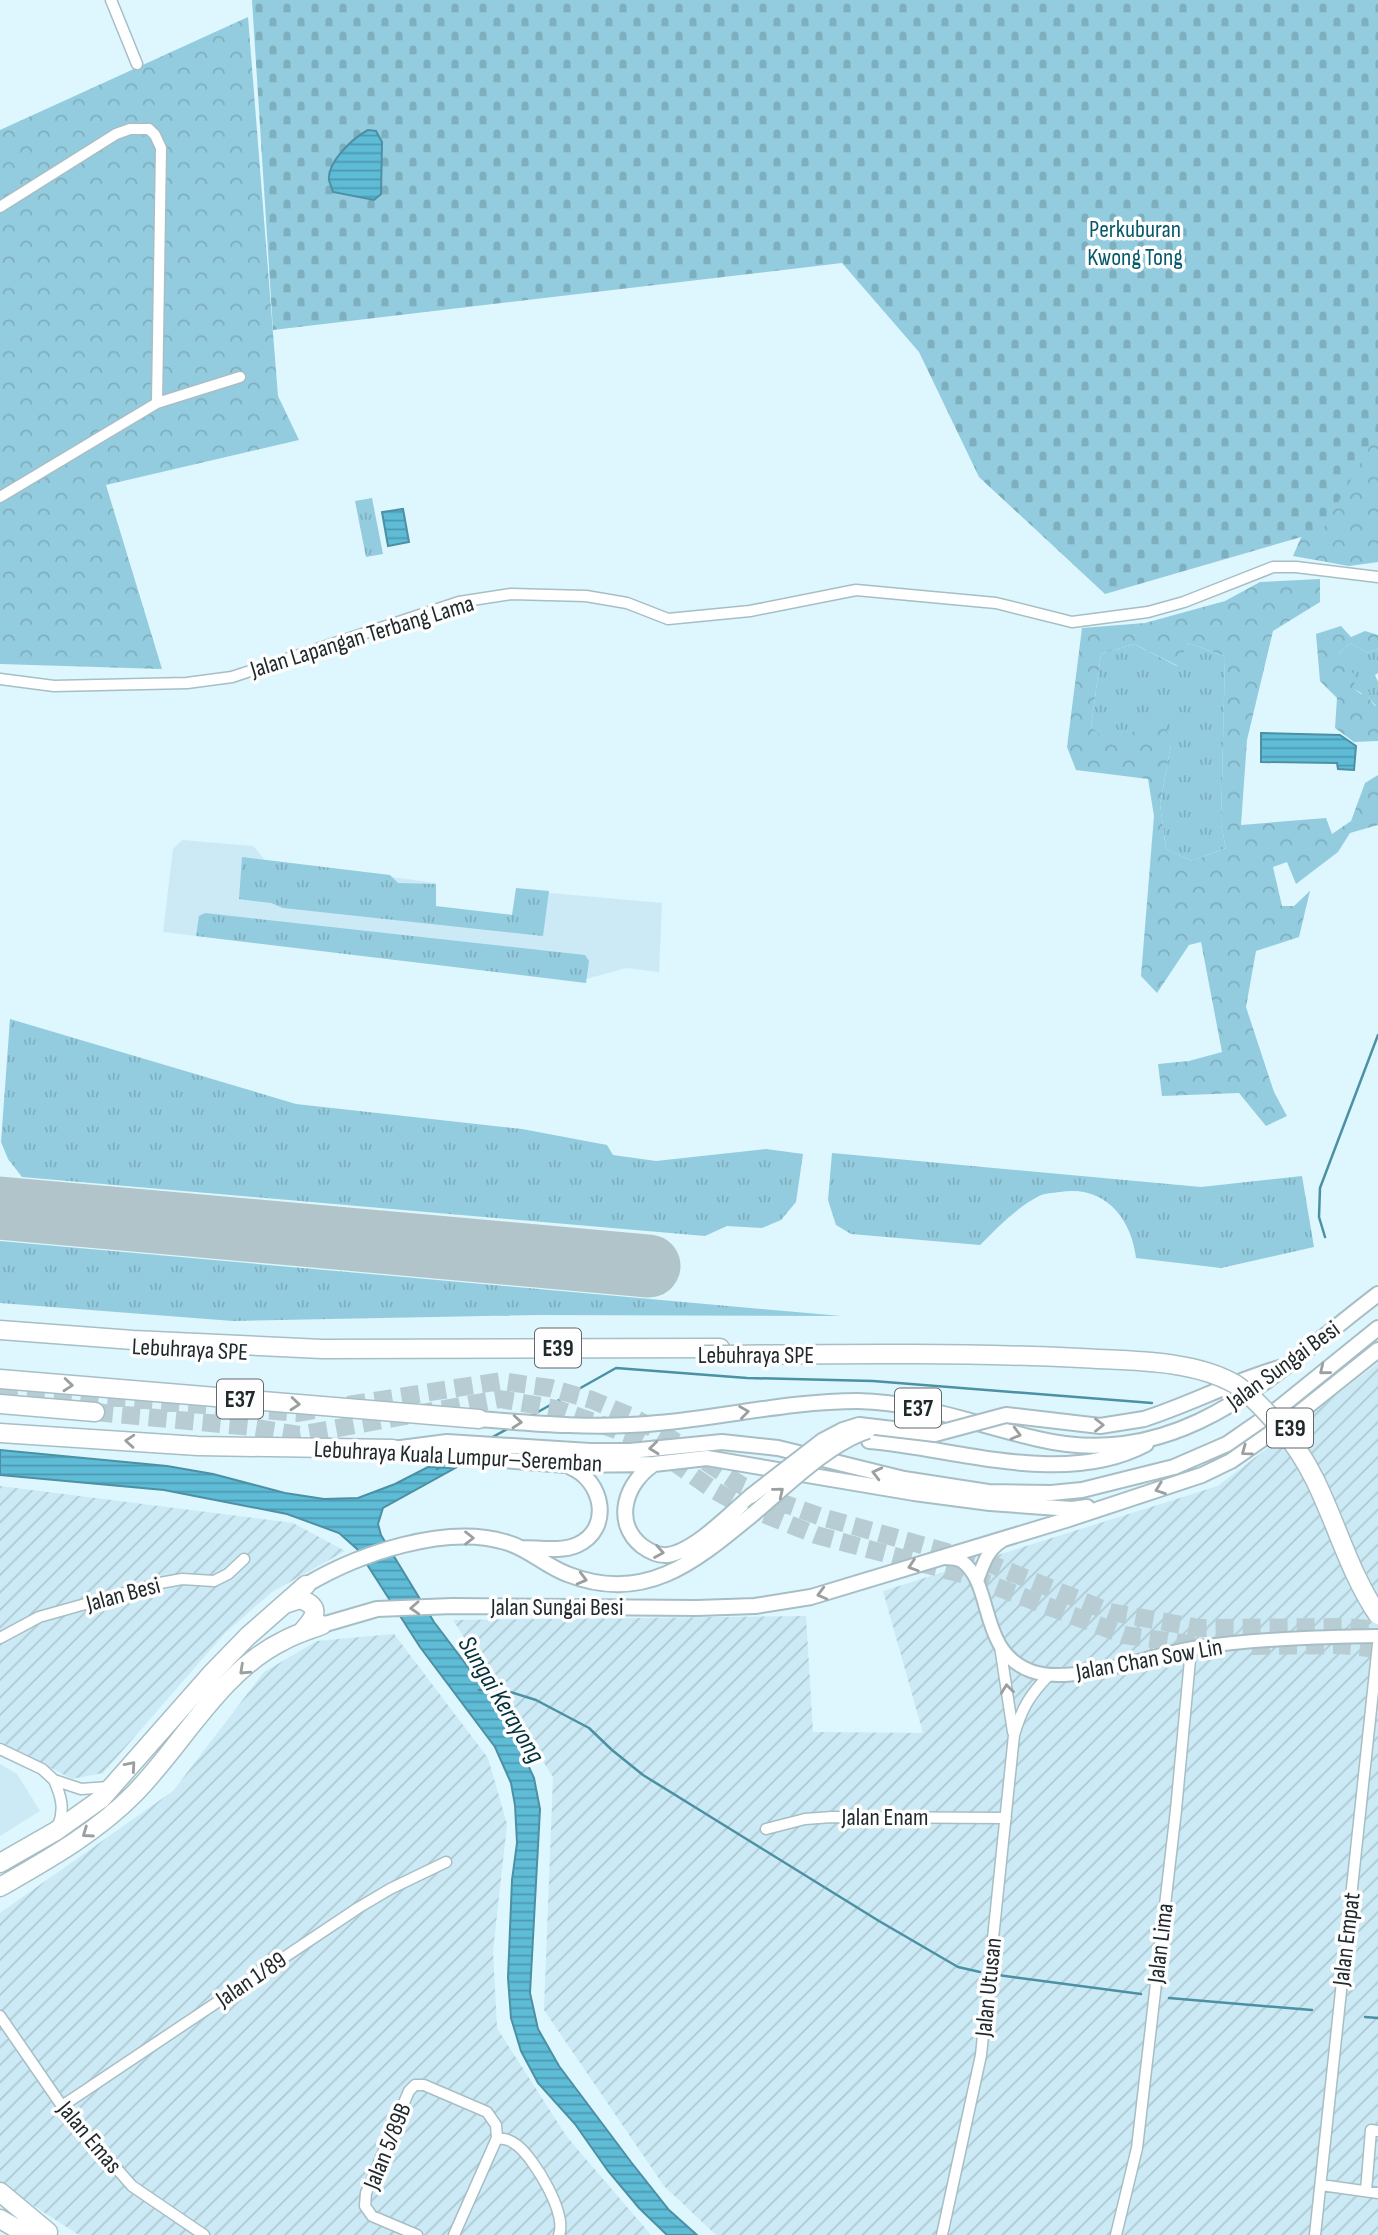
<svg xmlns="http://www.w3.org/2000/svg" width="1378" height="2235" font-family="'Sofia Sans Condensed',sans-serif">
	<defs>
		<pattern id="industrial-furrows" width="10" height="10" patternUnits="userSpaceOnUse" patternTransform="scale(1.75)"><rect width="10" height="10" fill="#cbeaf5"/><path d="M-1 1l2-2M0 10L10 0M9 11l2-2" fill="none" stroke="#aec9d2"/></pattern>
		<pattern id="grass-tufts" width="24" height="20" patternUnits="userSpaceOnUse" patternTransform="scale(1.75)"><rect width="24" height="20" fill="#93ccde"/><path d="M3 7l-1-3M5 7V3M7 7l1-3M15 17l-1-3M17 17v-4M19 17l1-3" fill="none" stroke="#7eafbf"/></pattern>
		<pattern id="forest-crowns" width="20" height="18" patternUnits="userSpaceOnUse" patternTransform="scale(1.75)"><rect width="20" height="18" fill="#93ccde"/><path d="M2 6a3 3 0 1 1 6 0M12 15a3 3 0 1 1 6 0" fill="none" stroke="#7eafbf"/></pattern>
		<pattern id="cemetery-stones" width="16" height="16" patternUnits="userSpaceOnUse" patternTransform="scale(1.75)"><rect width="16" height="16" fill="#93ccde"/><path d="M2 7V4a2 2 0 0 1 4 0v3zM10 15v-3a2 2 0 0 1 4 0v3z" fill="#7eafbf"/></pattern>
		<pattern id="water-rules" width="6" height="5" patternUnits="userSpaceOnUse" patternTransform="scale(1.75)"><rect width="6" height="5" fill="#5fbcd7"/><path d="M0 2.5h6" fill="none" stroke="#4e99af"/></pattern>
	</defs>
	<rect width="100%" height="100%" fill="#def6fd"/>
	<path fill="#cbeaf5" d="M182,840L253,846L265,860L436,883V907L514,915L517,890L662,903L659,972L626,968L579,981L163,932L173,849Z
		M0,1764L17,1774L40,1811L0,1836Z"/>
	<path fill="url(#industrial-furrows)" d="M1378,1363V2235H716L664,2186L544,2010L553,1777L453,1620L806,1616L813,1732L923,1733L883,1591L1218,1486Z
		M0,1486L293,1523L345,1551L272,1592L225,1633L103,1773L72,1779L0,1742Z
		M394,1634L488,1758L507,1824L493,1951L497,2028L567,2137L651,2235H79L0,2184V1913L173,1791L264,1672L317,1641Z"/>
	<path fill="url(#grass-tufts)" d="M372,498L383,554L366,557L355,501Z
		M1188,643L1225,656L1221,825L1226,848L1192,861L1166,849L1160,804L1171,745L1107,743L1091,726L1101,654L1134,644L1177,666Z
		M1351,643L1367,653L1378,649V673L1375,675L1378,682V706H1376L1368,697L1354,689L1339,653Z
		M242,857L390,875L398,883L436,884V906L512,915L516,888L549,891L543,936L283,908L271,903L239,899Z
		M205,913L585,955L589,961L586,983L196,936L199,916Z
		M10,1019L296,1104L522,1129L607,1145L613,1155L656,1161L766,1149L803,1154L796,1202L781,1220L762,1228L727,1226L705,1236L22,1177L8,1159L1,1142Z
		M832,1153L1201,1187L1302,1176L1314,1247L1221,1268L1136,1258C1131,1217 1104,1185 1060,1192C1053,1193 1045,1193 1039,1196C1016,1208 998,1227 980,1245L851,1234L836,1225L828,1200Z
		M0,1241L841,1316L539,1315L233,1321L0,1303Z"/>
	<path fill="url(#forest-crowns)" fill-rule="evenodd" d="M248,17L278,396L299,440L106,485L162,669L0,664V130Z
		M1378,174V562L1349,566L1293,556L1326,480Z
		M1320,579V602L1273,631L1247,740L1241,825L1326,818L1332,834L1351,821L1365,783L1378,775V825L1350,833L1338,852L1296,884L1287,862L1273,867L1282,906H1294L1310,891L1299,937L1256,951L1246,1007L1274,1092L1287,1116L1266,1126L1239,1093L1162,1096L1158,1064L1189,1061L1222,1052L1201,942L1189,945L1157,993L1141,976L1154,816L1148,779L1076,770L1067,747L1082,628L1145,623L1225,601L1260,582ZM1188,643L1225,656L1221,825L1226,848L1192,861L1166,849L1160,804L1171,745L1164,720L1107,742L1091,726L1101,654L1134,644L1178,666Z
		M1341,626L1351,637L1365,631L1378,635V649L1367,653L1351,643L1339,653L1355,676L1354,689L1361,694L1365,690L1370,692L1368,697L1375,706H1378V741L1354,742L1335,728L1337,698L1320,681L1316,634Z"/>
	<path fill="url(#cemetery-stones)" d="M252,0H1378V432L1322,531L1105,594L979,477L919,352L842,263L273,330Z"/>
	<path fill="url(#water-rules)" stroke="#4c90a4" stroke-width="2" d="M368,130L376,131L382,142L381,194L374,200L333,192C332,188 330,184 329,180C327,162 353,138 368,130Z
		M403,509L409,542L388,546L382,512Z
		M1261,733L1340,735L1356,746L1354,770L1338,769L1337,763L1261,762Z
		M0,1450L167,1466L213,1474L285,1493L324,1499L358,1498L395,1484L428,1467L455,1468L383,1508L378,1524L381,1535L434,1622L493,1700L516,1739L534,1778L540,1809L530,1993L538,2029L559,2066L631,2162L669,2210L697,2235H667L639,2208L608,2171L575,2124L538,2083L521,2051L511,2018L508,1978L512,1880L517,1843L515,1805L511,1783L495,1747L420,1647L357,1549L339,1533L287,1514L164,1490L0,1475Z"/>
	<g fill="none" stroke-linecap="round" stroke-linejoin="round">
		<path stroke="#4c90a4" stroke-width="2.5" d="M1325,1237L1319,1217L1320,1188L1378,1035
			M529,1417L616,1368L747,1378L873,1381L1152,1403
			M489,1439L511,1427
			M437,1469L450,1462
			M479,1690L507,1691L536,1700L589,1728L612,1750L643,1775L879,1921L958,1967L980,1972
			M998,1975L1141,1994
			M1169,1998L1312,2010
			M1365,2017L1378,2018"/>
		<path stroke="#b0c4ca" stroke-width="63" d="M0,1208L649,1266"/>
		<path stroke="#b8cdd3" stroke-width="18" stroke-dasharray="18 9" stroke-linecap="butt" d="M0,1390L74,1394L298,1413L321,1409
			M348,1405L501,1381L550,1388L592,1400L635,1418L673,1440L741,1485L777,1501L822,1517L993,1565L1110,1612L1199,1628L1347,1627L1378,1630
			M95,1412L251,1427L299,1435L500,1399L557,1409L627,1434L668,1458L712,1489L739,1504L816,1535L965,1575L1124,1635L1203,1646
			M1252,1646L1341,1645L1378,1649"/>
		<defs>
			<path id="minor" d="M111,0L137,64
				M0,207L116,134L130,129H149L155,135L161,148L157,403L0,497
				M157,403L240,377
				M0,679L54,686L187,683L232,677L459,602L511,594L586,596L627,603L668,619L750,611L856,590L996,603L1072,622L1148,612L1184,602L1273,567H1296L1378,577
				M0,1638L39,1617L160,1583L182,1579L214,1581L228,1574L244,1559
				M1000,1646L1013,1732
				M0,1749L42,1769L54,1780L81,1789L109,1787
				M54,1780C61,1796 65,1809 58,1826
				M766,1829L805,1819L832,1817L1006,1818
				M0,2016L62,2106L132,2186L204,2235
				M62,2106L358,1908L390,1889L446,1862
				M1321,2185L1378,2193
				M1366,2191L1371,2130L1378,2131
				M417,2235L372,2216L365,2206L366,2193L409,2091L415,2085H424L487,2112L496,2125L497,2138C506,2139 511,2140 518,2146C535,2160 567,2213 559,2235
				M454,2235L497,2138
				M942,2235L981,2055L1014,1735C1022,1708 1029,1696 1049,1675
				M1116,2235L1137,2148L1176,1810L1191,1649
				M1315,2235L1378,1644"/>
			<path id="tertiary" d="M943,1558C950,1558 958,1558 963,1562C994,1586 978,1651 1031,1671C1072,1686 1149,1655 1193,1648C1254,1639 1316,1637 1378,1636
				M977,1581C983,1565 987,1550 1002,1541"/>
			<path id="primary" d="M479,1419C538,1424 599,1429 658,1423C725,1417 791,1401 858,1401C919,1402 978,1425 1038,1439C1182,1473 1274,1373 1378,1294
				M1144,1419C1191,1404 1235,1380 1283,1367
				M869,1441C956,1448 1063,1488 1146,1444
				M393,1449L447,1442L590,1451H630L722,1442L778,1448L904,1479L988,1492L1051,1493L1082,1490L1174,1467L1227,1444L1279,1408L1378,1328
				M405,1452L565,1465L654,1464L707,1458L914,1493L990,1503L1072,1509L1087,1507
				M654,1464C626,1482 612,1522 642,1546C649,1551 658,1556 667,1555C694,1552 731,1513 751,1496
				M522,1548C539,1548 561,1552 577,1545C613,1529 603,1480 570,1467
				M306,1585C358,1554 445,1524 505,1542C528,1548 545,1566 567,1574C645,1605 696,1561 753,1514
				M322,1625L377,1609L452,1606L697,1608L755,1606L811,1597L1066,1520L1202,1475L1231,1461L1294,1417L1378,1350"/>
			<path id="motorway" d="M0,1330L133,1340L322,1349L720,1348
				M0,1379L479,1419
				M0,1404L95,1412
				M0,1433L198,1446L393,1449
				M285,1604L300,1599C325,1608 312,1620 301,1633
				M0,1863L56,1831L101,1799L213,1672L248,1636L306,1585
				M0,1887C47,1860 96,1833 135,1793C182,1745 221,1671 283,1641C295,1634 309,1630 322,1625
				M0,2192L48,2232
				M0,2219L28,2235"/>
		</defs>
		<use href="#minor" stroke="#a7bec5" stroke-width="13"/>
		<use href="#tertiary" stroke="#a7bec5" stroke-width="16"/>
		<use href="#primary" stroke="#a7bec5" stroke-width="18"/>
		<use href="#motorway" stroke="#a7bec5" stroke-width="21"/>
		<use href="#minor" stroke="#fff" stroke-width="10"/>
		<use href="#tertiary" stroke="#fff" stroke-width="12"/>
		<use href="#primary" stroke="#fff" stroke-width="14"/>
		<use href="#motorway" stroke="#fff" stroke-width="18"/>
		<defs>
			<path id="primary-bridge" d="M751,1496L822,1441L843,1430L859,1425L935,1434L1006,1415L1100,1426L1144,1419
				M753,1514C785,1487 829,1443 868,1431"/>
			<path id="motorway-bridge" d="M704,1355C830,1354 955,1352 1080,1358C1128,1361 1192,1359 1235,1384C1253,1396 1270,1416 1284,1432C1329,1484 1339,1558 1378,1615"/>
		</defs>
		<use href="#primary-bridge" stroke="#a7bec5" stroke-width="18" stroke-linecap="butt"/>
		<use href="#motorway-bridge" stroke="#a7bec5" stroke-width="21" stroke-linecap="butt"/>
		<use href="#primary-bridge" stroke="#fff" stroke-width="14"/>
		<use href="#motorway-bridge" stroke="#fff" stroke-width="18"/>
	</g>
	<defs><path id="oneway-chevron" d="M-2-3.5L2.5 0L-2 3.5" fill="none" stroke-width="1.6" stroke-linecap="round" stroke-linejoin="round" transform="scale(1.75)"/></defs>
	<g stroke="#9b9fa0">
		<use href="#oneway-chevron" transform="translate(1324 1370) rotate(141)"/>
		<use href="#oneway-chevron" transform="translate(68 1385) rotate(5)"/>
		<use href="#oneway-chevron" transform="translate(295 1404) rotate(5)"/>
		<use href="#oneway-chevron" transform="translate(744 1412) rotate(-8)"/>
		<use href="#oneway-chevron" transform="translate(517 1422) rotate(5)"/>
		<use href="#oneway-chevron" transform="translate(1099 1425)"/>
		<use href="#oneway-chevron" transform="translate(1016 1434) rotate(15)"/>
		<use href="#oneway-chevron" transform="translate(130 1441) rotate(-176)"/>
		<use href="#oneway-chevron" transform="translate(654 1448) rotate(174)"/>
		<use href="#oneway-chevron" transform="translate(1246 1451) rotate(144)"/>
		<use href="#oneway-chevron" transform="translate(877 1473) rotate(-166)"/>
		<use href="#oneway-chevron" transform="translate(1160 1489) rotate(160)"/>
		<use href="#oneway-chevron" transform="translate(779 1492) rotate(-39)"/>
		<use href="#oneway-chevron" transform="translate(469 1538)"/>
		<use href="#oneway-chevron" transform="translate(659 1552) rotate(10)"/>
		<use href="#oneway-chevron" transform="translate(913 1566) rotate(162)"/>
		<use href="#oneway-chevron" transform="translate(582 1579) rotate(15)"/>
		<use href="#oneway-chevron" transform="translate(822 1594) rotate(165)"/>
		<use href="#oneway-chevron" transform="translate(415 1608) rotate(177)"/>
		<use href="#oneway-chevron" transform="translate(244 1670) rotate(137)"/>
		<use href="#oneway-chevron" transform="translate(1007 1689) rotate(-97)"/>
		<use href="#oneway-chevron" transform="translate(131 1766) rotate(-49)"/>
		<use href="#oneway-chevron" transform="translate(87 1833) rotate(145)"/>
	</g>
	<g text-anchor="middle" stroke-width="7" stroke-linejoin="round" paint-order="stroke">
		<g fill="#fefefe" stroke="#63696b" stroke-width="2">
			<rect x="535" y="1328.5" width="46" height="39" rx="5"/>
			<rect x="217" y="1379.5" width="46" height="39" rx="5"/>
			<rect x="895" y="1388.5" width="46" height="39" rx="5"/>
			<rect x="1267" y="1408.5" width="46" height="39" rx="5"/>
		</g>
		<g font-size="23" font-weight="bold" fill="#20292c">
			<text x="558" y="1356">E39</text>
			<text x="240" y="1407">E37</text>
			<text x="918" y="1416">E37</text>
			<text x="1290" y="1436">E39</text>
		</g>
		<g font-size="24" fill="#06596b" stroke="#fefefe">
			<text x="1135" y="237">Perkuburan<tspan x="1135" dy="28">Kwong Tong</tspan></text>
		</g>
		<g font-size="24" fill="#20292c" stroke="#fefefe">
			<text transform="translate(362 636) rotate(-17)" y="8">Jalan Lapangan Terbang Lama</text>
			<text transform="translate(190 1349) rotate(3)" y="8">Lebuhraya SPE</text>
			<text x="756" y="1363">Lebuhraya SPE</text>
			<text transform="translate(1283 1365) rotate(-36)" y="8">Jalan Sungai Besi</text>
			<text transform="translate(458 1456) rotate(3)" y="8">Lebuhraya Kuala Lumpur–Seremban</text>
			<text transform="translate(123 1594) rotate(-15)" y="8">Jalan Besi</text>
			<text x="557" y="1615">Jalan Sungai Besi</text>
			<text transform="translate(1149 1659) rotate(-10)" y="8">Jalan Chan Sow Lin</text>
			<text x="885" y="1825">Jalan Enam</text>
			<text transform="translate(1346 1939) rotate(-83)" y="8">Jalan Empat</text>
			<text transform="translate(1160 1943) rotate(-83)" y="8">Jalan Lima</text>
			<text transform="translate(251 1979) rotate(-34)" y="8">Jalan 1/89</text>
			<text transform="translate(988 1987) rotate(-84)" y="8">Jalan Utusan</text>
			<text transform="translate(90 2137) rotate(50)" y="8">Jalan Emas</text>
			<text transform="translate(387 2146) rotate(-68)" y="8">Jalan 5/89B</text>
		</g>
		<g font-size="26" font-style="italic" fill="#02303b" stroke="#fefefe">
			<text transform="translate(502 1699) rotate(59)" y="9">Sungai Kerayong</text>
		</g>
	</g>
</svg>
